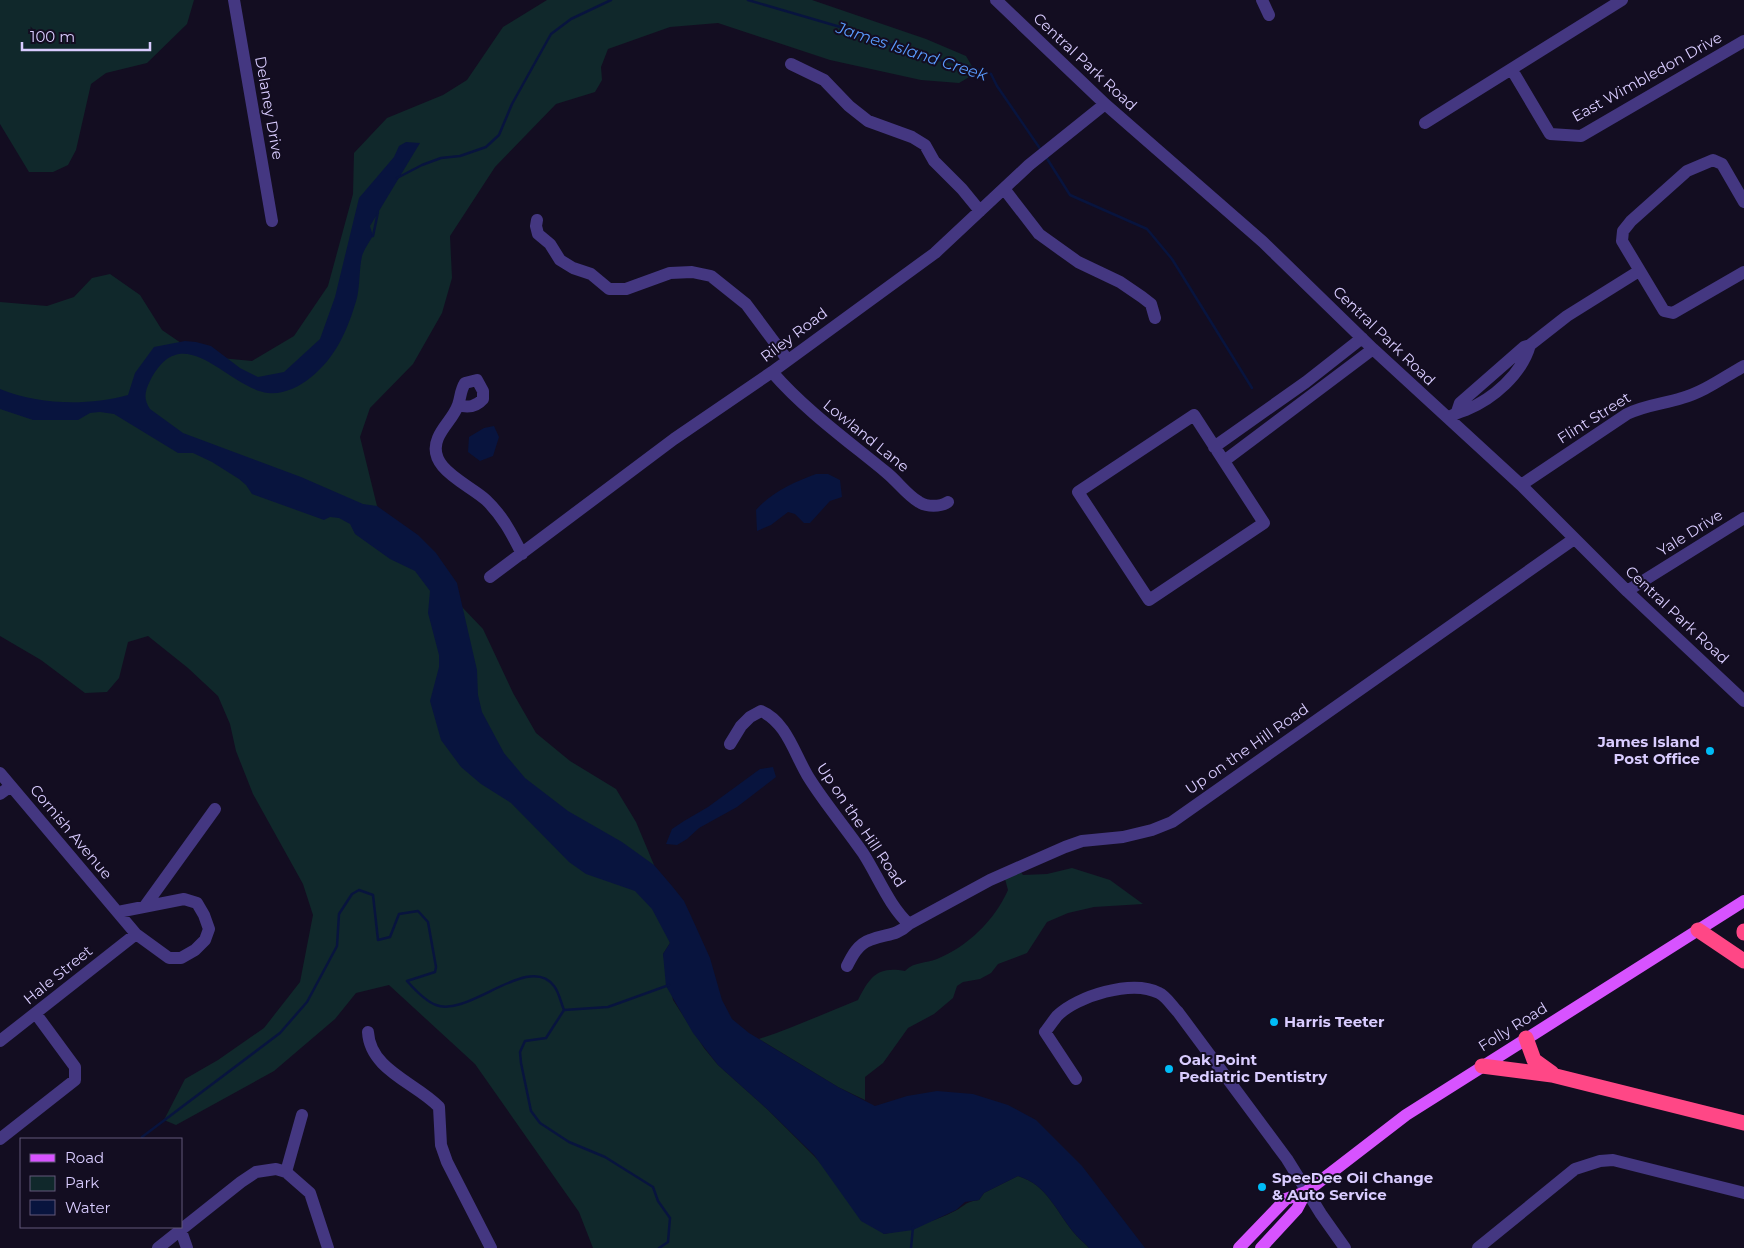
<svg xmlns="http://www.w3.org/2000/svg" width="1744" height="1248" font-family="Montserrat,sans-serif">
	<rect width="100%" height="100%" fill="#130d21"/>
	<path fill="#10282b" d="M0,0H194L187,24L147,63L106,73L91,84L76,150L68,165L53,172H29L0,124Z
		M547,0H812L926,39L966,56L973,68L971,76L959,83L921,80L830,60L718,23L670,27L608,49L601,67L602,80L595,92L556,104L495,167L450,236L452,278L442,313L413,364L370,408L360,437L377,506L399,541L483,629L513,693L536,733L570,761L616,789L636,822L654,865L670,943L663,954L673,1000L704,1048L718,1065L767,1109L815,1157L884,1234C905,1230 936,1221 955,1211C966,1205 965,1202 979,1200L984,1193L1018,1176C1048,1185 1056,1212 1075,1234C1079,1239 1085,1243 1089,1248H593L579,1212L475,1064L389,985L356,993L335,1019L274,1071L176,1125L164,1120L185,1079L218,1060L264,1028L300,982L313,915L303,884L253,794L236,751L230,724L218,696L188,668L148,636L128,642L119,678L107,692L85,693L41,660L0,636V302L47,306L74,297L92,278L110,274L140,295L162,330L200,356L252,361L294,336L328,286L353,194L354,153L387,118L443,95L467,80L503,27Z
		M1017,867L1023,875L1047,874L1072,868L1110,880L1143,904L1094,907L1068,913L1047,922L1027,953L998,964L991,973L980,979L963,982L957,986L953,998L934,1014L908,1028L883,1063L865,1077V1100L838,1087L759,1039C793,1028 825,1013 858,1000C870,977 877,966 905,971C915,961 925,964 937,959C967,947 995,920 1008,890L1005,879Z"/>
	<path fill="#08143e" d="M406,142L420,143L370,226L373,236C369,242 364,250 362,256C359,270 360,284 357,298C348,329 336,358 310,378C299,387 282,395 268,393C226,387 183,316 150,381C145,391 143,399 150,409L183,433L301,477L363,504L377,506L418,535L436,553L457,583L477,670L478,695L482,712L504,753L525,778L568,811L622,842L654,865L672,886L684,901L691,916L710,958L722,1000L732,1019L749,1033L838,1087L875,1106L907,1096L937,1091L973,1094L1008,1105L1036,1120L1082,1166L1145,1248H1089C1085,1243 1079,1239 1075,1234C1056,1212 1048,1185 1018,1176L984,1193L979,1200L965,1202L956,1210L913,1230L884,1234L861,1221L814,1155L767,1109L718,1065L693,1033L666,986L663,954L670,943L652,909L635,891L586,874L569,862L511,803L481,784L461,767L441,740L430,701L439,667V655L428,613L430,591L415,571L390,559L355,534L350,524L339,518L330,517L324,520L252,494L246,485L239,479L212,462L193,453H178L114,414L100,412L90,413L78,420H33L0,409V389C40,405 87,406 128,395L135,373L154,347L185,341L196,342L211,346L240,368L258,377L284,372L320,339L335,297L359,198L394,157L399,146Z
		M494,426L499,437L493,456L480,461L468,452L469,437L484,428Z
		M816,474H828L840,480L842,497L830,501L810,523H804L795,514L788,512L771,525L757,531L756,510C772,492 794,482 816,474Z
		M773,767L776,777L737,807L699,828L687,839L677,845L666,844L672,829L684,821L708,807L760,769Z"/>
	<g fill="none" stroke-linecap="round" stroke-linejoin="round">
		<path stroke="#08143e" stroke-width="2.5" d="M748,0L854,31L927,58L958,63L991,74L997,86L1041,150
			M1046,157L1070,195L1147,229L1172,259L1252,388
			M397,178L422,165L441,158L460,156L486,147L499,135L512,104L551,34L571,19L611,0
			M373,236L378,212
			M564,1010L546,1038L525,1041L520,1052L521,1063L531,1111L540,1123L569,1142L605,1157L653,1187L658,1201L670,1218L668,1242L659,1248
			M564,1010L608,1007L669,985
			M142,1137L280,1033L307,1002L337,946L339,914L352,894L359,890L373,895L378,940L390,937L399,914L418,911L428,922L436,967L435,972L407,981C415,990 425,1001 436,1005C468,1018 529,952 554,986C559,992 561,1003 564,1010
			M911,1248L913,1227"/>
		<path stroke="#443781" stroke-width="12" d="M234,0L272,221
			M996,0L1105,104L1263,242L1373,349L1521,485L1627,591L1744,701
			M1262,0L1269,15
			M791,64L824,80L849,106L868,121L912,137L925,145L934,161L962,189L980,211
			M1512,70L1550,134L1581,136L1744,41
			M1425,123L1622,0
			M1005,190L1039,234L1078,262L1120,282L1142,297L1151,304L1155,318
			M1744,202L1722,164L1713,160L1687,171L1631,221L1623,231L1622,241L1664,311L1673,313L1744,272
			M537,220L536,226L538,234L550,244L560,260L573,268L591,274L609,289H626L670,273L692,272L711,276L746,304L787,359
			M1530,345L1567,316L1639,271
			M772,372C806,411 847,440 887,473C898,482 907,495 919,502C927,507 940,507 948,502
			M458,405C468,408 476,407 483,399V391L477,380L465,383C460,391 461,397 458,405C454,417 443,426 438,438C425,468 469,484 486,500C502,515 512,534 522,554
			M1194,415L1264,523L1149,600L1078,492Z
			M1449,418C1455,413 1459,412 1466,410C1493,399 1522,374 1530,345L1524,347L1460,403L1457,412
			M1214,447L1306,382L1362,338
			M1224,461L1373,349
			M1521,485L1627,414C1645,405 1663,404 1682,398C1704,392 1724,377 1744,366
			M490,577L674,439L772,372L935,253L1029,165L1105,104
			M1627,591L1744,518
			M730,744L741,726L750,717L761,711C787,722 795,756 809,778C826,805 846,828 863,853C878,876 889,906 909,924
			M0,773L136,934L169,958H181L195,950L205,940L209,929L204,915L197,903L184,899L118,912
			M0,794L11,786
			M145,906L215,809
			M847,966C852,956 858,944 870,940C887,933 895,937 909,924L990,880L1065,847L1082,841L1123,837L1152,830L1172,822L1574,539
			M368,1032C370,1070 416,1083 439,1107L441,1145L447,1162L491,1248
			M0,1041L136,934
			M1076,1079L1045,1032C1049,1027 1053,1021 1057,1016C1077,996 1132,979 1159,993C1166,996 1172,1006 1178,1012L1287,1159L1321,1214L1345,1248
			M0,1139L75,1080V1067L36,1014
			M286,1172L302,1115
			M181,1231L187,1248
			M158,1248L241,1182L256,1172L276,1169L286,1172L310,1193L328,1248
			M1478,1248L1575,1169L1600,1161L1613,1160L1744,1193"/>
		<path stroke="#d753ff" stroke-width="12" d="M1239,1248L1286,1199L1306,1192L1406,1115L1744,901
			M1261,1248L1297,1209L1306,1192"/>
		<path stroke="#ff4786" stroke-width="15" d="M1698,930L1744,961
			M1744,931V933
			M1526,1038L1534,1060L1552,1073
			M1482,1066L1552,1075L1744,1123"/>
	</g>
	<g fill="#00bcf7" stroke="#130d21" stroke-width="2">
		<circle cx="1710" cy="751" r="5"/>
		<circle cx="1274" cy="1022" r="5"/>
		<circle cx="1169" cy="1069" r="5"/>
		<circle cx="1262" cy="1187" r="5"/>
	</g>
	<g text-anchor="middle" stroke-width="4" stroke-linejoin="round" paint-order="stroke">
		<g font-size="15" fill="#d9ccff" stroke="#130d21">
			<text transform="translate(1085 62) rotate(43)" y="5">Central Park Road</text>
			<text transform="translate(1647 77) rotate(-29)" y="5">East Wimbledon Drive</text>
			<text transform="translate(269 108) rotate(80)" y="5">Delaney Drive</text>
			<text transform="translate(794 335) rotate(-37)" y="5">Riley Road</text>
			<text transform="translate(1384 336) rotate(44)" y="5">Central Park Road</text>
			<text transform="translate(1594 418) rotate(-32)" y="5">Flint Street</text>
			<text transform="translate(866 436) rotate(39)" y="5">Lowland Lane</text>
			<text transform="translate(1690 533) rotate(-32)" y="5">Yale Drive</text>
			<text transform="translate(1677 615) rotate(43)" y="5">Central Park Road</text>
			<text transform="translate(1247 749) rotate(-35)" y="5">Up on the Hill Road</text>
			<text transform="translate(861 825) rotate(56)" y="5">Up on the Hill Road</text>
			<text transform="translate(71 832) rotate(50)" y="5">Cornish Avenue</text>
			<text transform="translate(58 975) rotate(-39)" y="5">Hale Street</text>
			<text transform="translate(1513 1027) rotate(-32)" y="5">Folly Road</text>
		</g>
		<g font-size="15" font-weight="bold" fill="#d9ccff" stroke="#130d21" text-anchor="start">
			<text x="1700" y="747" text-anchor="end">James Island<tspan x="1700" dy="17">Post Office</tspan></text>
			<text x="1284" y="1027">Harris Teeter</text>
			<text x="1179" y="1065">Oak Point<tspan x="1179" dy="17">Pediatric Dentistry</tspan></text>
			<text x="1272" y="1183">SpeeDee Oil Change<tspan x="1272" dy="17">&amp; Auto Service</tspan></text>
		</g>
		<g font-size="16" font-style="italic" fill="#5a9cff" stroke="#130d21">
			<text transform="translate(912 51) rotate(18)" y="6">James Island Creek</text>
		</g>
	</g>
	<rect x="20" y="1138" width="162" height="90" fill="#130d21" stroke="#62597a"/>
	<rect x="30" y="1154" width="25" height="8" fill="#d753ff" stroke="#62597a"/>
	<text x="65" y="1163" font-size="15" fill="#d9ccff">Road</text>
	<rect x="30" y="1176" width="25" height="15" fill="#10282b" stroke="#62597a"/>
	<text x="65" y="1188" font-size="15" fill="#d9ccff">Park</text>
	<rect x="30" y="1200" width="25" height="15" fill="#08143e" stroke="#62597a"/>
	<text x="65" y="1213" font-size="15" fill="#d9ccff">Water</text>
	<path d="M22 42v8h128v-8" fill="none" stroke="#d9ccff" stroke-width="2.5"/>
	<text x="30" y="42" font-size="15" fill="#d9ccff" stroke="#130d21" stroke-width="4" paint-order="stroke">100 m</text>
</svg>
